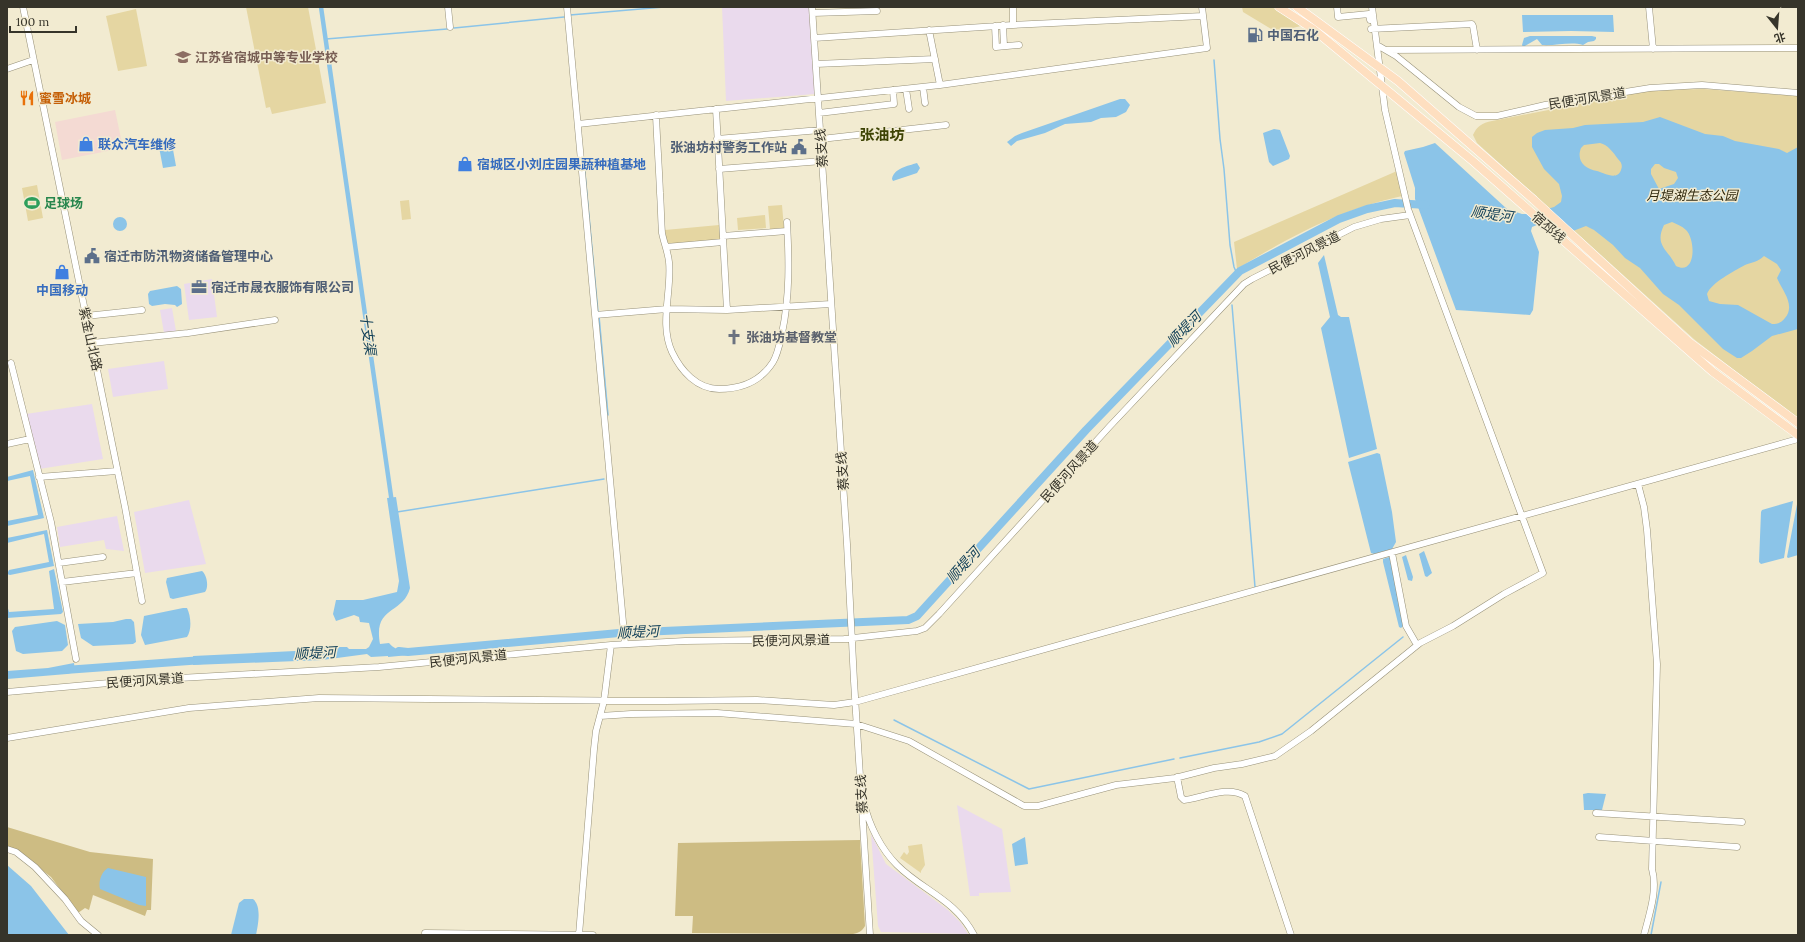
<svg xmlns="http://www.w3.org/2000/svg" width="1805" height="942" font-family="Lora,'Noto Sans SC',serif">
	<rect width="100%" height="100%" fill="#f2ebd1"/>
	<path fill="#f4dad3" d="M115,110L123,148L62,160L55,122Z"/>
	<path fill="#eadaed" d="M722,7H809L815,94L726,101Z
		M212,279L217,317L189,320L184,284Z
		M172,308L176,331L164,333L160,310Z
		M164,361L168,389L113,397L108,369Z
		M92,404L103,459L39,469L26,414Z
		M189,500L206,564L145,573L134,512Z
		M117,516L124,551L106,549L104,540L60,547L57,527Z
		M957,805L1002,829L1011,892L979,893V896H970Z
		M871,834L886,864L948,910L961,923L968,934L881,932L878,926Z"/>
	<path fill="#e5d6a2" d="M246,7H308L326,103L272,114L270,107L266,108Z
		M1242,7H1272L1301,26L1276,32L1243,12Z
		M136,9L147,66L118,71L106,16Z
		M1704,89L1798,96V419L1695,340L1477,143L1473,135C1477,126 1482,123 1492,121L1651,90Z
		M1397,171L1402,196C1339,210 1291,236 1237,269L1234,242Z
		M37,185L43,218L28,221L22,188Z
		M409,200L411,219L402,220L400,201Z
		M782,205L784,228L770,229L768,206Z
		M765,215L766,228L738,230L737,218Z
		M719,225L721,240L667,245L665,230Z
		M922,844L925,865L921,871V873L900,858L904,852L907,855L909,852L908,846Z"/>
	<path fill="#cdbc83" d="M7,827L90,852L153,859L151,910H147L145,916L93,895L89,910L85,908L78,913L51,877L30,861L7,847Z
		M860,840L865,926C862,931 859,933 853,934L692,933L693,916H675L678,843Z"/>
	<path fill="#8bc4e8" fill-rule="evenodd" d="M1522,15H1613L1614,32L1571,31L1523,32Z
		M1530,36H1592L1596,37V39L1594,41L1588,42L1583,45C1571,41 1556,46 1542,45L1537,39L1523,47L1522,45L1524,38Z
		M1120,99H1125L1130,105L1126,112L1116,117L1101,118L1091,122L1065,124L1045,133L1017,141L1011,146L1007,142L1015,136L1022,133Z
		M1660,117L1705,134L1723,136L1735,141L1779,149L1787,153L1798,147V329L1772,336L1752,351L1741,358H1737L1723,349L1679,305L1663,294L1640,268L1625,258L1613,245L1594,230L1586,226L1573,231L1541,229L1537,225L1532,227L1531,231L1539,252L1533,310L1530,315L1456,310L1415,199V188L1404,153L1405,151L1423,147L1435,143L1507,209L1522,214H1530L1554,207L1561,202L1562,196L1559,184L1544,169L1532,147V137L1537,133L1545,130L1573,128L1585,125L1643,122ZM1600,143C1608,145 1613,152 1618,159C1621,162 1623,165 1621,170C1617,181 1604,173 1597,171C1585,169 1576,161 1581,148L1584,145ZM1655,164H1659L1664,168L1676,172L1678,178L1674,184L1659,189L1651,174V169ZM1672,222C1676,224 1682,226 1686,230C1696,240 1696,276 1676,266C1668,249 1654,246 1664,225ZM1764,256L1777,264L1781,270L1777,278C1782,290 1796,305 1785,318C1781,323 1778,324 1772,324L1738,305L1720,304L1709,301L1707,294C1711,283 1734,271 1745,265C1752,262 1758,262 1764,256Z
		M1274,129L1280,130L1290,156L1289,159L1273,166L1269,162L1263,133Z
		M172,144L176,166L163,168L159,147Z
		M917,163L920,168L917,173L893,181L892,179C894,168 908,166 917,163Z
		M113 224a7 7 0 1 1 14 0a7 7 0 1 1-14 0Z
		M1324,255L1338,315L1341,317H1349L1377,449L1349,458L1321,328L1330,317L1318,263Z
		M177,286L181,289L182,304L177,307L175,305L165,304L152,306L149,304L148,294L150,291Z
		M1377,453L1380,454L1392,512L1396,542L1392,549L1374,554L1371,553L1348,462Z
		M33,470L44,518L7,526V521L38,515L30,476L7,481V477Z
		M396,497L410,588C403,615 373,605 380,644L389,643C395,650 400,650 408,649L409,655L388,657V656L371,657L367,654L322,660L193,665V656L295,651L320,647H347L349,649H366L369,647L373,639L369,623L360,622L359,617L354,615L336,621L333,614L336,600H363L397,592L399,581L387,498Z
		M1798,499V555L1788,558L1787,557Z
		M1793,501L1784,558L1761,564L1759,562L1761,512L1762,510Z
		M47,530L54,566L10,575L7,574L9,570L49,562L44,534L7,543V538Z
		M1424,551L1432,573L1427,577L1425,576L1419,554Z
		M1406,555L1413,577L1412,581L1408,580L1402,557Z
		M1389,557L1391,558L1404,625L1401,628L1399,627L1383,562V559Z
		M54,569L63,612L61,614L7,618V605L9,612L54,609L49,571Z
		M202,571C207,575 209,587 205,592L173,599L170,598L166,582L167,578Z
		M183,608H187C191,616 192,630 187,637L145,645L141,635L144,616Z
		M126,619H131L134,622L136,642L133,644L93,646L81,638L78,624L113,622Z
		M57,621L65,625L68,645L62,651L23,654L16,651L12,631L15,627Z
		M74,663L75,672L67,674L7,679V671L48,668Z
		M1588,793L1606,794L1602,810H1584L1583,794Z
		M1025,837L1028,864L1015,866L1012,844Z
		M7,865L31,886L69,935H7Z
		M108,868L146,877V906L139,905L100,889C98,881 102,871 108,868Z
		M244,899H253C262,906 258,925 256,935H231L239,903Z"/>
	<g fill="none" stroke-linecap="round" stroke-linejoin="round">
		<path stroke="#8bc4e8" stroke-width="1.5" d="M570,15L664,7
			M454,28L564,17
			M326,39L447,29
			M1214,60L1220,139L1224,169L1230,245L1234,267L1237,274
			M584,162L598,312
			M1232,305L1255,587
			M599,316L608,415
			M397,512L604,479
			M894,720L1029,789L1174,759
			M1180,758L1259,742L1282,734L1403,637
			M1651,935L1661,882"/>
		<path stroke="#8bc4e8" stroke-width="4.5" d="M321,7L392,503"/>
		<path stroke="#8bc4e8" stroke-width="8" d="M399,651L408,652L619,633L908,620L917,616L1086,430L1240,271L1339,219L1367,209L1395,203L1426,205
			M65,670L203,660"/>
		<defs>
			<path id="minor" d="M23,7L125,507L142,601
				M448,7L450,27
				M567,7L625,644
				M812,7L847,544L854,681L870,935
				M1013,7V25
				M1337,7L1338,17L1369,14L1370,20
				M1649,7L1653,49
				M813,13L877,11
				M1003,25L1004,46
				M995,26L996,47L1019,45
				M1371,29L1472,24L1473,26L1477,50
				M929,30L940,85
				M814,38L1013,25L1203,16
				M1377,45L1396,56L1459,107L1476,116H1497L1545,105L1650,88L1702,85L1798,93
				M1386,50L1798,48
				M816,64L935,59
				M7,69L33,60
				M923,87L925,103
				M906,89L909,109
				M716,109L727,310
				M819,113L894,104L893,90
				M656,115C657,141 659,167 660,193C661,206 661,220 662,233C664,243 668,252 669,262C672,291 659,324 672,352C681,371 697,389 719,389C741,389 761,381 773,362C778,354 780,342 782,333C790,296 789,259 787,222
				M578,124L940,85L1207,48L1202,7
				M717,139L820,130
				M821,139L946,125
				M719,169L822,161
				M723,236L787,231
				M666,247L723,242
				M595,315L667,309L727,310L831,304
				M86,316L142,310
				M92,343L188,333L275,320
				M11,363L51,522L76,659
				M7,444L30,439
				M39,477L117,471
				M1638,484L1644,507L1647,530L1657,664L1652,869C1658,890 1649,915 1644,935
				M1392,553L1406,626L1417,645
				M59,563L103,557
				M62,582L137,573
				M7,692L143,680L379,667L611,645L685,641L844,639L917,631L925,628L939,614L1110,426L1244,284L1252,279L1354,227L1381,219L1410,215
				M600,716L631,714L717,713L856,724L909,741L1024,806H1038L1116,785L1175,778L1214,768L1242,764L1275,756L1311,731L1420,643L1453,626L1504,594L1543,573L1408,209L1385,110L1372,7
				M7,738L189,708L319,698L665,701L757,700L834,705L855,702L1798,439
				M1177,777L1181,797L1184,800C1202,798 1228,785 1245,796L1291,935
				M864,803C869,825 881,849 897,865C923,891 955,899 974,935
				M1596,813L1742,822
				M1599,837L1737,847
				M7,849L16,852L35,867L65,899L81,921L98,935
				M425,933L593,935
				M579,935L594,749L596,731L604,701L611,645"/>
			<path id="major" d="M1279,7L1313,29L1474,162L1713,372L1798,435
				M1297,7L1398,81L1534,200L1689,342L1798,423"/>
		</defs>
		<use href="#minor" stroke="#979179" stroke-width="7"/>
		<use href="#major" stroke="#fff" stroke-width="9"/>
		<use href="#minor" stroke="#fff" stroke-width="6"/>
		<use href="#major" stroke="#fedfc0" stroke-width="8"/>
	</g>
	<defs>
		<symbol id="fuel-bare" viewBox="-9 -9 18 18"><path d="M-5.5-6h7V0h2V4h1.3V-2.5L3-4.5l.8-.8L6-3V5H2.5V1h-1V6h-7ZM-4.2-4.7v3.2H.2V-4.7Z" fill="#5c6f8a" stroke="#f2ebd1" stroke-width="2.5" paint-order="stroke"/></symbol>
		<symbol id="school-bare" viewBox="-9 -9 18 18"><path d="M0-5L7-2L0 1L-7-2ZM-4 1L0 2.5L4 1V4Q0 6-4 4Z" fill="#8d6e63" stroke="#f2ebd1" stroke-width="2.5" paint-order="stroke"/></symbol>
		<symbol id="restaurant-bare" viewBox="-9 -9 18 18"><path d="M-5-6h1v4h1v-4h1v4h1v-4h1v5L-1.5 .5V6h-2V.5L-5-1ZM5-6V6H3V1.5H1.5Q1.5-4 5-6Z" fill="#e8710a" stroke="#f2ebd1" stroke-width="2.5" paint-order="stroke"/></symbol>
		<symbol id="shop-bare" viewBox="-9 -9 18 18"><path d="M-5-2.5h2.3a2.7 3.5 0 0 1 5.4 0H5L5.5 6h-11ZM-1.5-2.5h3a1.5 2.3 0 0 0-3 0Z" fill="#3f7fe0" stroke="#f2ebd1" stroke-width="2.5" paint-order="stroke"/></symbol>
		<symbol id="civic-bare" viewBox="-9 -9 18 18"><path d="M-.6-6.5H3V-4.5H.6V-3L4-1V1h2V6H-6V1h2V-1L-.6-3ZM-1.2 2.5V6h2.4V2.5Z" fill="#5c6f8a" stroke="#f2ebd1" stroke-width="2.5" paint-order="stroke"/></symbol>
		<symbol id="stadium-bare" viewBox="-9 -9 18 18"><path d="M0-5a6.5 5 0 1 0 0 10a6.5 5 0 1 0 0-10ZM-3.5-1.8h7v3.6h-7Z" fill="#2e9e5b" stroke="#f2ebd1" stroke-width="2.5" paint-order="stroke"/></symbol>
		<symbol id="office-bare" viewBox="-9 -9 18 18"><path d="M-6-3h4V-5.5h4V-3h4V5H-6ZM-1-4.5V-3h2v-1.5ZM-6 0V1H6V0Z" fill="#5c6f8a" stroke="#f2ebd1" stroke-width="2.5" paint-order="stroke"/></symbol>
		<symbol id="church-bare" viewBox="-9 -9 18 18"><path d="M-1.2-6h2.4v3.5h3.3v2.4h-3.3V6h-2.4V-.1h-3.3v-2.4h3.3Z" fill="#6b7280" stroke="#f2ebd1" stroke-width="2.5" paint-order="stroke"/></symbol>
	</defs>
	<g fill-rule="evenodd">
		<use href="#fuel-bare" x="1244" y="24" width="22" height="22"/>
		<use href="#school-bare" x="172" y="46" width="22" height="22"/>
		<use href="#restaurant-bare" x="16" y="87" width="22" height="22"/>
		<use href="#shop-bare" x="75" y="133" width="22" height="22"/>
		<use href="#civic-bare" x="788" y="136" width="22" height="22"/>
		<use href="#shop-bare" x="454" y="153" width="22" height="22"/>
		<use href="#stadium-bare" x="21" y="192" width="22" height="22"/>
		<use href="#civic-bare" x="81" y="245" width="22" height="22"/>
		<use href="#shop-bare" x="51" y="261" width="22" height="22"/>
		<use href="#office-bare" x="188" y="276" width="22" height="22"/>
		<use href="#church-bare" x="723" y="326" width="22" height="22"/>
	</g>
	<g text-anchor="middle" stroke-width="3" stroke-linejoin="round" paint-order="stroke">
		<g font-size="13" font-weight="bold" fill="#4e5e75" stroke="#f2ebd1" text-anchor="start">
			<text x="1267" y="40">中国石化</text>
			<text x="787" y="152" text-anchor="end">张油坊村警务工作站</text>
			<text x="104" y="261">宿迁市防汛物资储备管理中心</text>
			<text x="211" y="292">宿迁市晟衣服饰有限公司</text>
		</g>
		<g font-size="13" font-weight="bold" fill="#785e54" stroke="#f2ebd1" text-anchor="start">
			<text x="195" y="62">江苏省宿城中等专业学校</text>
		</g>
		<g font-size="13" font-weight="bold" fill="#c56008" stroke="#f2ebd1" text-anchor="start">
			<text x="39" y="103">蜜雪冰城</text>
		</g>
		<g font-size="13" fill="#36342a" stroke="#f2ebd1">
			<text transform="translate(1587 98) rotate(-9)" y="5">民便河风景道</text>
			<text transform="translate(821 148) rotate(-94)" y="5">蔡支线</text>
			<text transform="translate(1549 227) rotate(41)" y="5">宿邳线</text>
			<text transform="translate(1304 252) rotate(-27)" y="5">民便河风景道</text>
			<text transform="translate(91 339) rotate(78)" y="5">紫金山北路</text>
			<text transform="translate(842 471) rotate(-94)" y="5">蔡支线</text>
			<text transform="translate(1069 471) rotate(-48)" y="5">民便河风景道</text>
			<text transform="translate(791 640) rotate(-1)" y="5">民便河风景道</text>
			<text transform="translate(468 658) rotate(-6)" y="5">民便河风景道</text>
			<text transform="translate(145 680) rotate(-4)" y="5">民便河风景道</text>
			<text transform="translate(861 794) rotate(-93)" y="5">蔡支线</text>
		</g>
		<g font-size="13" font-weight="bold" fill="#366cbe" stroke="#f2ebd1" text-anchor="start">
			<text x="98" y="149">联众汽车维修</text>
			<text x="477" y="169">宿城区小刘庄园果蔬种植基地</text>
			<text x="62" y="295" text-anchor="middle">中国移动</text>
		</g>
		<g font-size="13" font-style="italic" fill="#312a0f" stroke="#f2ebd1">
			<text x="1692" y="200">月堤湖生态公园</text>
		</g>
		<g font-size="13" font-weight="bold" fill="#27864d" stroke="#f2ebd1" text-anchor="start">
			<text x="44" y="208">足球场</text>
		</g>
		<g font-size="13" font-weight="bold" fill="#5b616d" stroke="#f2ebd1" text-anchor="start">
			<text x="746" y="342">张油坊基督教堂</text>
		</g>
		<g font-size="14" font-style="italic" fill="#14425a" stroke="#f2ebd1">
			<text transform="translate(1492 214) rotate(8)" y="5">顺堤河</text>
			<text transform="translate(1184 329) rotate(-46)" y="5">顺堤河</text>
			<text transform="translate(368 334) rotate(82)" y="5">十支渠</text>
			<text transform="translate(963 565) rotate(-48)" y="5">顺堤河</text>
			<text transform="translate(638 632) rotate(-3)" y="5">顺堤河</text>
			<text transform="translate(315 653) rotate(-3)" y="5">顺堤河</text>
		</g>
		<g font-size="15" font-weight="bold" fill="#3d4304" stroke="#f2ebd1">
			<text x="882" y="140">张油坊</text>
		</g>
	</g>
	<rect width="1805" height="942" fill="none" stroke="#36342a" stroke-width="16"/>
	<g transform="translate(1777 28) rotate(163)" stroke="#f2ebd1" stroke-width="3" paint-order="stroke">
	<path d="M0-3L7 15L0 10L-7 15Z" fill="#36342a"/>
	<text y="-6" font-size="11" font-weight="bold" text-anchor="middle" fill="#36342a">北</text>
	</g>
	<path d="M10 26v6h66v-6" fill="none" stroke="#36342a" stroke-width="2"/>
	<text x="16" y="26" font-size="12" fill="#36342a" stroke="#f2ebd1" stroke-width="3" paint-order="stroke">100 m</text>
</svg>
